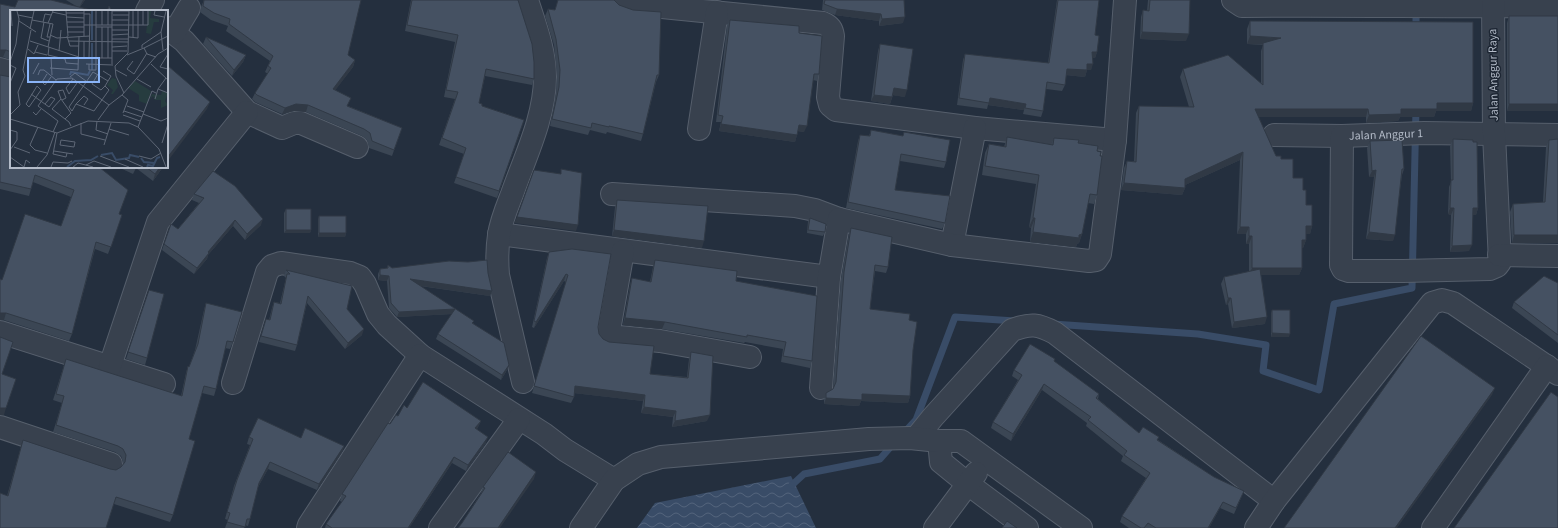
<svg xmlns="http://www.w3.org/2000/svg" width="1558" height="528" font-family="'Source Sans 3',sans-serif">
	<defs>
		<pattern id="water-waves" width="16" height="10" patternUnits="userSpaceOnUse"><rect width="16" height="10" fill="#394c67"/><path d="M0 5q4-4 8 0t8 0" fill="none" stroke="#53647b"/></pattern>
	</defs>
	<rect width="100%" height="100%" fill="#242f3e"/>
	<path fill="url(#water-waves)" d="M791,476L816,528H637L655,503Z"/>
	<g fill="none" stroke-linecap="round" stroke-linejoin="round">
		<path stroke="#394c67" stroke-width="7" d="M1416,8V32
			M1053,324L1198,334L1266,345L1263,371L1319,390L1334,304L1412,288L1416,108
			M903,434L916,420L955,317L1015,321
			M792,485L804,474L880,459L894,443"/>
		<defs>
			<g id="street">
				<path d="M622,0L632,4L823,23C830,26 832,29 833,36L828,97L830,105L836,110L975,128L1115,140"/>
				<path d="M1233,0L1242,6C1347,5 1453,7 1558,6"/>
				<path d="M147,11L153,0"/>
				<path d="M167,28L184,41L247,112L282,128L294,123H301L357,147"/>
				<path d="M174,33L189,8"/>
				<path d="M0,69L11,72"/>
				<path d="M699,129L717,12"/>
				<path id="s1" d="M1274,135L1342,136L1424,133L1558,135"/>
				<path d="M1342,136L1341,265L1343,269L1349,271H1403L1490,269L1497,266L1500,262L1494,134L1493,0"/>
				<path d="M612,194L795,206L815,210L839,219"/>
				<path d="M499,234L829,277"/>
				<path d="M952,245L975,128"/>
				<path d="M623,251L608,336L660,341L750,357"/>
				<path d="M1499,255L1558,256"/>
				<path d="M0,332L164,384"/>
				<path d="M110,366L158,222L247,112"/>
				<path d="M523,382L498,275C497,262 497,248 499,235C501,221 507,207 512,194C525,157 545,117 545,77C545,51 535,25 527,0"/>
				<path d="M233,383L267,272L272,266L281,263L350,273L360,277L365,284L378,314L387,325L420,355L544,434L565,450L614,480"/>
				<path d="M821,388L829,277L839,219L952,245L1089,261L1096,260L1100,254L1115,140L1125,0"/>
				<path d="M0,427L111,464"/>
				<path d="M916,438L933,417L1012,330C1031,323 1038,324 1055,333L1274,501"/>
				<path d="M939,441L941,462L968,484L1027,528"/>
				<path d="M308,528L309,525L420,355"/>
				<path d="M440,528L519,419"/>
				<path d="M581,528L614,480L638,464L661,457L869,439L910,438L939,441H961L1081,528"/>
				<path d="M935,528L976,473"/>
				<path d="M1256,528L1274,501L1432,303L1442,300L1453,303L1558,374"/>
				<path d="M1433,528L1547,366"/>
			</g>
		</defs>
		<use href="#street" stroke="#565f6c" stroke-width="24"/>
		<use href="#street" stroke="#38414e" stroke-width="22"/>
	</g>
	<path fill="#3b4654" d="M66,0H85L80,7L11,11V60L3,57H0V4L15,7L76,6Z
		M204,0L348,55L355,60L353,67L335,90L348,106L402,128L392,156L369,148L367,140L362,136L306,112L294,111L282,114L255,102L252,99L255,93L268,74L265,72L270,61L226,31L228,26L211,20L200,12L201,7Z
		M411,0H518L534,79L532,85L485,76L479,103L482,106L524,120L497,198L454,183L464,154L439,145L455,99L444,97L455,42L405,31Z
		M558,0H614L659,75L656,82L643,134L641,141L607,132L606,134L590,130L588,135L550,126L556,94L557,76L554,45L545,16L548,9L555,10Z
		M823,0H904L903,23L879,26V21L835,15L822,10Z
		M1057,0H1099L1095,35L1097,52L1095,58H1093L1091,70H1087L1085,77L1066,75L1065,85L1062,91L1046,89L1043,111L1041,117L1023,114L1024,110L988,105L987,109L957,105L963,60L965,54L1048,63Z
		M1148,0H1190L1186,41L1140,39L1141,17L1143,10L1147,11Z
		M1509,16L1558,111H1507V23Z
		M730,20L799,33L819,74L817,81L813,80L804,132L798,131L795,142L719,131L721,122H716L727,26Z
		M1250,21L1473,103L1471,111H1436L1434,117H1400L1398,121L1366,123V117H1258L1276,156L1281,159L1293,178L1303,190L1306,205L1312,226L1310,234H1306V240L1303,248H1302V268L1299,275H1261L1265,324L1232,328L1228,304L1226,305L1221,284L1224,277L1249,272V244H1246V234H1237L1240,160L1185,185V188L1182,195L1121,190L1124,168L1127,161H1134L1136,113L1139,106L1189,107L1180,77L1183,69L1261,83V51L1263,45L1247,44V29Z
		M206,37L246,55L243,62L232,76L203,44Z
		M880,44L905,97L893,95L890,104L871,101L878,51Z
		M0,75L11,167H99L119,214L122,215L108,254L95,249L72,334L69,341L4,320H0V279L2,280L61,226L71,197L33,182L29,196L0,189Z
		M871,130L903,136L904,132L946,162L944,168L900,161L895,190L945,223L942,229L846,208L858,141L860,135L869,136Z
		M1007,137L1051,145L1054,138L1078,143L1097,151V195L1094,204L1088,203L1082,234L1079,243L1077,244L1076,247L1030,242L1031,228L1029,227L1036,184L982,175L985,153L989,144L1004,147Z
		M1453,139L1478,208L1476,215H1473L1469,251L1450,252L1451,215L1448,214L1449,187L1451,182L1450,146Z
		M1558,139V243H1512L1510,212L1513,204L1543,202L1546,147L1549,140Z
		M1370,141L1404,169L1402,175L1393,241L1366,239L1374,177H1369L1367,148Z
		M118,167H163L153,181L136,168L133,174Z
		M194,194L261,225L245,240L233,226L208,255L207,259L194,274L162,250L171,224L178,229L199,203L192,200Z
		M617,200L702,248L612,236L615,207Z
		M286,209L311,230L310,233H284V213Z
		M319,216L346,233L345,237H318V219Z
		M810,218L825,232L823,236L807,233L808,221Z
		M851,228L888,267L886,273L875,271L870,309L909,320L913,350L910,396L908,403L861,401L859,406L824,404V400L826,393L833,389L841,279L849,234Z
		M572,249L598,327L599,334L603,339L650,374L687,377L689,359L691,352L707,421L672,427L673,417L641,413L643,401L574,393V397L571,403L532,393L566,282L564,281L534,328L532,327L547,258L549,252Z
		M655,260L736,281L812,361L810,368L781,362L783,349L745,342L744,343L662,329L623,325L630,285L632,278L650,282L653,267Z
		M388,265L392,268L488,273L492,291L490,296L420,286L473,323L507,370L501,380L436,339L438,334L452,314L397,317L389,308L387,281L378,280V274L380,269L387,268Z
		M286,270L347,309L362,335L345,349L307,303L297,345L295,351L259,342L266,319L269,320L272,308L274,302L280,303L286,278L284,276Z
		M1558,283V343L1512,308L1514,302Z
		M149,290L147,358L145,365L126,359Z
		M206,303L233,342L230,349L225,348L216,389L214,396L202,393L189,439L173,515L170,522L114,504L7,496L23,440L110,469L116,470L121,467L123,465V462L121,456L115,452L53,432L62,403L53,400L66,359L181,396L186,373L188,366L189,367L195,350L204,310Z
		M1272,310L1289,337H1271V313Z
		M1054,362L1099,394L1098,399L1139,433L1158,440L1214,477L1244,491L1234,514L1220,508L1209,528H1129L1120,522L1122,516L1146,478L1121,461L1123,456L1086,426L1087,423L1042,390L1011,441L991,428L993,422L1018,380L1012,376L1014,370Z
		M407,408L481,421L477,429L486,443L466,471L452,463L409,528H325L326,524L342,502L340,501L342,494L390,424Z
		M249,437L301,438L344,446L342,452L317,490L268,469L258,487L250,519L248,526L245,525L244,528H225L228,520L225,519L234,486L250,445L247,444Z
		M534,479L462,523L481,493L483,487Z"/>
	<path fill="#303945" d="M83,0H85L79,8Z
		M837,9L881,14L879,21L835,15Z
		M905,17L903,23L879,26L882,19Z
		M1142,32L1189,34L1186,41L1140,39Z
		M1250,36L1281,38L1278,45L1247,44Z
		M0,50H6L3,57H0Z
		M1092,52H1097L1095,58H1090Z
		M246,55L243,62L232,76L234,70Z
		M355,60L353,67L331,96L333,89Z
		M1087,64H1093L1091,70H1085Z
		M1067,69L1087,70L1085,77L1065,75Z
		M894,88L907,90L905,97L891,95Z
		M874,95L892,97L890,104L871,101Z
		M990,98L1026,104L1024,110L988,105Z
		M210,102L207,109L167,162V158Z
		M1437,103H1473L1471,111H1436L1434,117H1400L1398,121L1366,123L1369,115L1401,109Z
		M296,104L308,105L306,112L294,111L282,114L285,108Z
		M1509,104H1558V111H1507Z
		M1255,109H1368L1366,117H1252Z
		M721,124L797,135L795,142L719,131Z
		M799,125L807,126L804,132L796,131Z
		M1243,152L1240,160L1183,186L1185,179Z
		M160,167H163L153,181L155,174Z
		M1376,170L1374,177H1369L1372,171Z
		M1124,183L1185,188L1182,195L1121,190Z
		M1450,208H1454L1451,215L1448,214Z
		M1473,208H1478L1476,215H1470Z
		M517,217L578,225L576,231L514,223Z
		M1033,218H1035L1031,228L1029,227Z
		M263,219L261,225L245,240L247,234Z
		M235,220L233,226L208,255L207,259L194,274L197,268L208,252Z
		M1306,226H1312L1310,234H1303Z
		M1240,227H1249L1246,234H1237Z
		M286,230H311L310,233H284Z
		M614,230L704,241L702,248L612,236Z
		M1033,232L1079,235L1082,234L1079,243L1077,244L1076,247L1030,242Z
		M1369,232L1395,235L1393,241L1366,239Z
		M319,233H346L345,237H318Z
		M1514,235H1558V243H1512Z
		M1249,236H1252L1249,244H1246Z
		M1302,240H1306L1303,248H1299Z
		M1472,245L1469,251L1450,252L1452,246Z
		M1252,268H1302L1299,275H1249Z
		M566,274L564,281L534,328L536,322Z
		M380,275L389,276L387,281L378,280Z
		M410,279L492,291L490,296L408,284Z
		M1228,298H1231L1228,304L1226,305Z
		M455,309L453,314L397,317L399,312Z
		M0,313H6L4,320H0Z
		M1267,317L1265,324L1232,328L1234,322Z
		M625,318L665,322L662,329L623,325Z
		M364,329L362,335L345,349L348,343Z
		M1272,333L1290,334L1289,337H1271Z
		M509,365L507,370L501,380L502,375Z
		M1044,384L1042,390L1011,441L1013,434Z
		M575,386L645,395L643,401L573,393Z
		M1495,388L1492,395L1397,528H1395Z
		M862,394L910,396L908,403L861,401L859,406L824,404L826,398Z
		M644,407L676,411L673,417L641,413Z
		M0,408H6L4,415H0Z
		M710,415L707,421L672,427L675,421Z
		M481,421L478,427L473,435L475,428Z
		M488,437L486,443L466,471L468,465Z
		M344,446L342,452L317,490L319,484Z
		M454,457L452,463L409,528H408Z
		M270,462L268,469L257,489L259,483Z
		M536,472L534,479L500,528H498Z
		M1223,502L1220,508L1209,528H1208Z"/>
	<path fill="#455162" stroke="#303945" d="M18,0H51L95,11H11V52L6,50H0V4L15,7Z
		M204,0H361L348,55L355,60L333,89L351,98L347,106L402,128L394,150L372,141L370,133L364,129L308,105L296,104L285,108L257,95L255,93L271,68L268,66L273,56L229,24L230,19L214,13L203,6Z
		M412,0H518L532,44L534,62V79L486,69L479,103L482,104V106L524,120L499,191L456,177L466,148L442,138L458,92L446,90L458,35L407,25Z
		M558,0H614L619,5L633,10L661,12L659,75H657L643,134L609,126V127L592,123L591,128L552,119L559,87L560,70L556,39L548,9L555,10Z
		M825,0H904L905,17L882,19L881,14L837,9L824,4Z
		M1058,0H1099L1095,35L1099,36L1097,52H1092L1093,64H1087V70L1067,69L1065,85L1047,82L1043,111L1025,108L1026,104L990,98L989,103L959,98L965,54L1049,63Z
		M1150,0H1190L1189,34L1142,32L1143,10L1149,11Z
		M109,6L112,11H114H107Z
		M1509,16H1558V104H1509Z
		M730,20L799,26V33L822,36L819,74H814L807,126L799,125L797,135L721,124L723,116L718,115Z
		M1250,21L1473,22V103H1437V109H1401V114L1369,115L1368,109H1255L1276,156H1281V159H1293V178H1303V190H1306V205H1312V226H1306V240H1302V268H1252V236H1249V227H1240L1243,152L1185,179V188L1124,183L1127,161L1136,162L1139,106L1194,107L1183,69L1228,55L1263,85V43L1281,38L1250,36Z
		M206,37L246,55L234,70Z
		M880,44L913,49L907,90L894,88L892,97L874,95Z
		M167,65L210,102L167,158Z
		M0,75L11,77V167H99L128,190L119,214L122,215L111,247L96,242L72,334L6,313H0V279L2,280L25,214L61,226L74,190L35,175L31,189L0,182Z
		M871,130L903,136L904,132L950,140L946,162L901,154L895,190L950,196L945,223L848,202L860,135L870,136Z
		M1007,137L1053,145L1054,138L1079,140L1078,143L1098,146L1097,151L1101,152L1100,156H1102L1097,195L1090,194L1082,234L1079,235V238L1033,232L1035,218H1033L1039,175L985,166L989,144L1006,147Z
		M1453,139L1473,140V142H1477L1478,208H1473L1472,245L1452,246L1454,208H1450L1451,180H1453Z
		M1558,139V235H1514L1513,204L1545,202L1549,140Z
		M1402,140L1404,169H1402L1395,235L1369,232L1376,170L1372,171L1370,141Z
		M146,167H160L155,174Z
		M561,169L582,173L578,225L517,217L534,170L561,174Z
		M213,171L235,186L263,219L247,234L235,220L208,252L209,253L197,268L164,244L171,224L178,229L204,198L194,194Z
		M617,200L708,206L704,241L614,230Z
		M286,209H311V230H286Z
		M319,216H346V233H319Z
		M810,218L826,224L825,232L808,230Z
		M851,228L892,237L888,267L875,265L870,309L910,314L909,320L917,322L913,350L910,396L862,394V400L826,398V393L833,389L836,382L844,272Z
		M572,249L611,254L598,327L599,334L603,339L609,342L654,346L650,374L688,378L691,352L713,356L710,415L675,421L676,411L644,407L645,395L575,386L574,397L534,386L568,275L566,274L536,322L534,321L549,252Z
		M487,260L488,273L492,291L410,279L474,321L472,323L504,343L509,365L502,375L438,334L455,309L399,312L391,303L389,276L380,275V269L388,268V265L392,268L449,261L468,262Z
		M655,260L737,271L736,281L817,296L812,361L783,356L786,342L747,335V337L665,322L625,318L632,278L651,282Z
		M1260,269L1267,317L1234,322L1231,298H1228L1224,277Z
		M286,270L352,286L347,309L364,329L348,343L308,296L297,345L261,336L266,319L270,320L274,302L281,304L287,274H290Z
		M1544,276L1558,283V335L1514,302Z
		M149,290L164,294L147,358L128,352Z
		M206,303L242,312L233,342L227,341L216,389L204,386L189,439L195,441L173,515L116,497L106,528H0V493L8,496L23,440L110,469L116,470L121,467L125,462L126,455L123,449L118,446L56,425L64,396L56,394L66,359L182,396L188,366L189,367L198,344Z
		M1272,310H1290V334L1272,333Z
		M1421,336L1495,388L1395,528H1284Z
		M0,337L13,342L2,374L16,379L6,408H0Z
		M1030,344L1055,359L1054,361L1099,394L1096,398L1139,433L1143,427L1159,437L1157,440L1214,477L1244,491L1236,508L1223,502L1208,528H1156L1148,523L1144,528H1141L1122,516L1150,473L1124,455L1127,451L1088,420L1091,417L1044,384L1013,434L993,422L1022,375L1014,370Z
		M423,382L481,421L475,428L488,437L468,465L454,457L408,528H332L326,524L346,496L342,494L388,423L390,424L396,415L398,416L404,405L407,408Z
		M1551,392L1558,397V528H1454Z
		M258,418L301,438L305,428L344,446L319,484L270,462L259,483L250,519H247L245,527L227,522L230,513L227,512L237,480L253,439L249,437Z
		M508,452L536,472L498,528H458L462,523L485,488L483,487Z
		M1007,521L1017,528H1002Z"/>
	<g text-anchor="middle" stroke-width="3" stroke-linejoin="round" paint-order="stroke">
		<g font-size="12" fill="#b4bcc9" stroke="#1d2633">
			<text transform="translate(1493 75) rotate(-91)" y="4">Jalan Anggur Raya</text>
			<text dy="4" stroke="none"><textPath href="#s1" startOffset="112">Jalan Anggur 1</textPath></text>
		</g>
	</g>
	<g transform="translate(10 10)">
		<rect width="158" height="158" fill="#242f3e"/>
		<path d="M139,1H141L140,8L149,9V12H144L141,24L136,23ZM125,71L141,81L137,94L129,91V85L118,78Z" fill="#263c3f"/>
		<path d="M102,68L106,69L108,77L103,84H101L103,80L97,75ZM152,81L158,83L155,91L158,95L151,98V90H145L143,86L140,89L142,84L151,85Z" fill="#263c3f"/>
		<path fill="none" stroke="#394c67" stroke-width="2" d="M82,1V30M82,60V33M60,65L61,62L78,65L80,61M91,145L102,143L106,150L119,148L120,145L129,147M131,148L134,152L144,153M57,157L65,151L81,150L88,146M137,157L138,155L143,156L147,148L150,147"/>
		<path fill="none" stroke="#5e6776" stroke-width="1" d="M1,1L2,16M56,1L58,26M74,1V26M92,1V15M98,1V15M102,1H119M133,1V15M145,1L144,5L154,7M42,2L56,5M56,3H74M74,4H80L79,48M8,5L23,8M103,5H119M57,7L74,8M22,10L43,14L38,37M102,10H119M9,11L26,22M33,12L35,4L41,5M34,12L31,28L39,31M57,12H74M38,13L43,1M40,14L37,27H40M74,15H138V1M57,17H74M86,17H102M20,19L24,1M102,20H119M57,22H74M151,22L156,1M40,25L47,28L80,26M102,25L119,24M57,26L60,36H69M119,27L128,28V1M123,27V1M102,29H118M20,31L69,47M58,31L118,32M74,31V48H102M39,37L38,45L55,49L56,53L68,54M102,37L117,36M132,38V35L151,22L153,40M134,38L158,26M18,39L24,44L28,35M49,41L51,20M102,41H117M25,42L37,45M158,44L150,57L158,59M117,45L134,38L137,44L146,47M41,47L42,65M92,48V17M98,48V17M123,51L117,59L124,64L137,43M0,52L6,34L9,9L7,1M76,54L103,55M79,54V60H86V1M102,54V1M141,54L158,70M0,55L6,58L0,73M105,56L118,43L119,1M105,56L106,66L114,83M40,58L68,60L69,26M106,60L117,66M93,61L101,66L98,71M83,62L98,71L95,76L99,80L84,101L66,94L62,101L59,97ZM23,64L29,53M37,64L32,72L35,75L41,67M88,64L82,74L91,80L95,76M28,65L30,60H34L46,70M60,67L65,63L76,71M63,69L56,78L59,84L67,73M127,69L141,77M27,76L31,80L19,97L16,94ZM148,79L156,68M21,84L39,97L45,89L41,87L35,94M112,85L118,90L113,103M51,89L48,81L53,80L56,88L52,90M145,89L148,79L158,83M66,94L74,86L78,89L74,95M117,96L134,102M114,101L132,107M23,102L26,105L31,99M133,104L151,111L158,108M0,105L10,95L8,82L15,66L13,60L21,20M113,105L130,111M0,109L47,123L78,111L119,113L128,117L149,139L156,157M55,109L61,103L51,89L42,99L55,109L59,112L61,116M88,110L99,95L112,85L148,44L158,38M87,111L86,120L98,124M71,113V124L95,130M28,117L20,135L25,140L37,143M128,117L142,81L146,83M99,119L119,125M0,120L7,122V130L0,140M43,122L48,111L28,96L47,69L62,68L99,95M47,123L43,144L56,147L57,143M51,130L65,132L64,137L50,135ZM152,133L158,114M94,135L101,113M4,137L20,143M44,141L63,144M90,146L119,157M129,146L141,149L151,143M0,147L14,157M115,149L133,157M76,155L84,151L101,157M14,157L16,150L20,153M27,157L37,145L45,122M41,157L43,152L58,153L62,151M65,157H63L68,153L83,157"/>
		<path fill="#8ab4f8" fill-opacity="0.15" stroke="#8ab4f8" stroke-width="2" d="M18,48H89V72H18Z"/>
		<rect width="158" height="158" fill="none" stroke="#b4bcc9" stroke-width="2"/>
	</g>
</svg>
